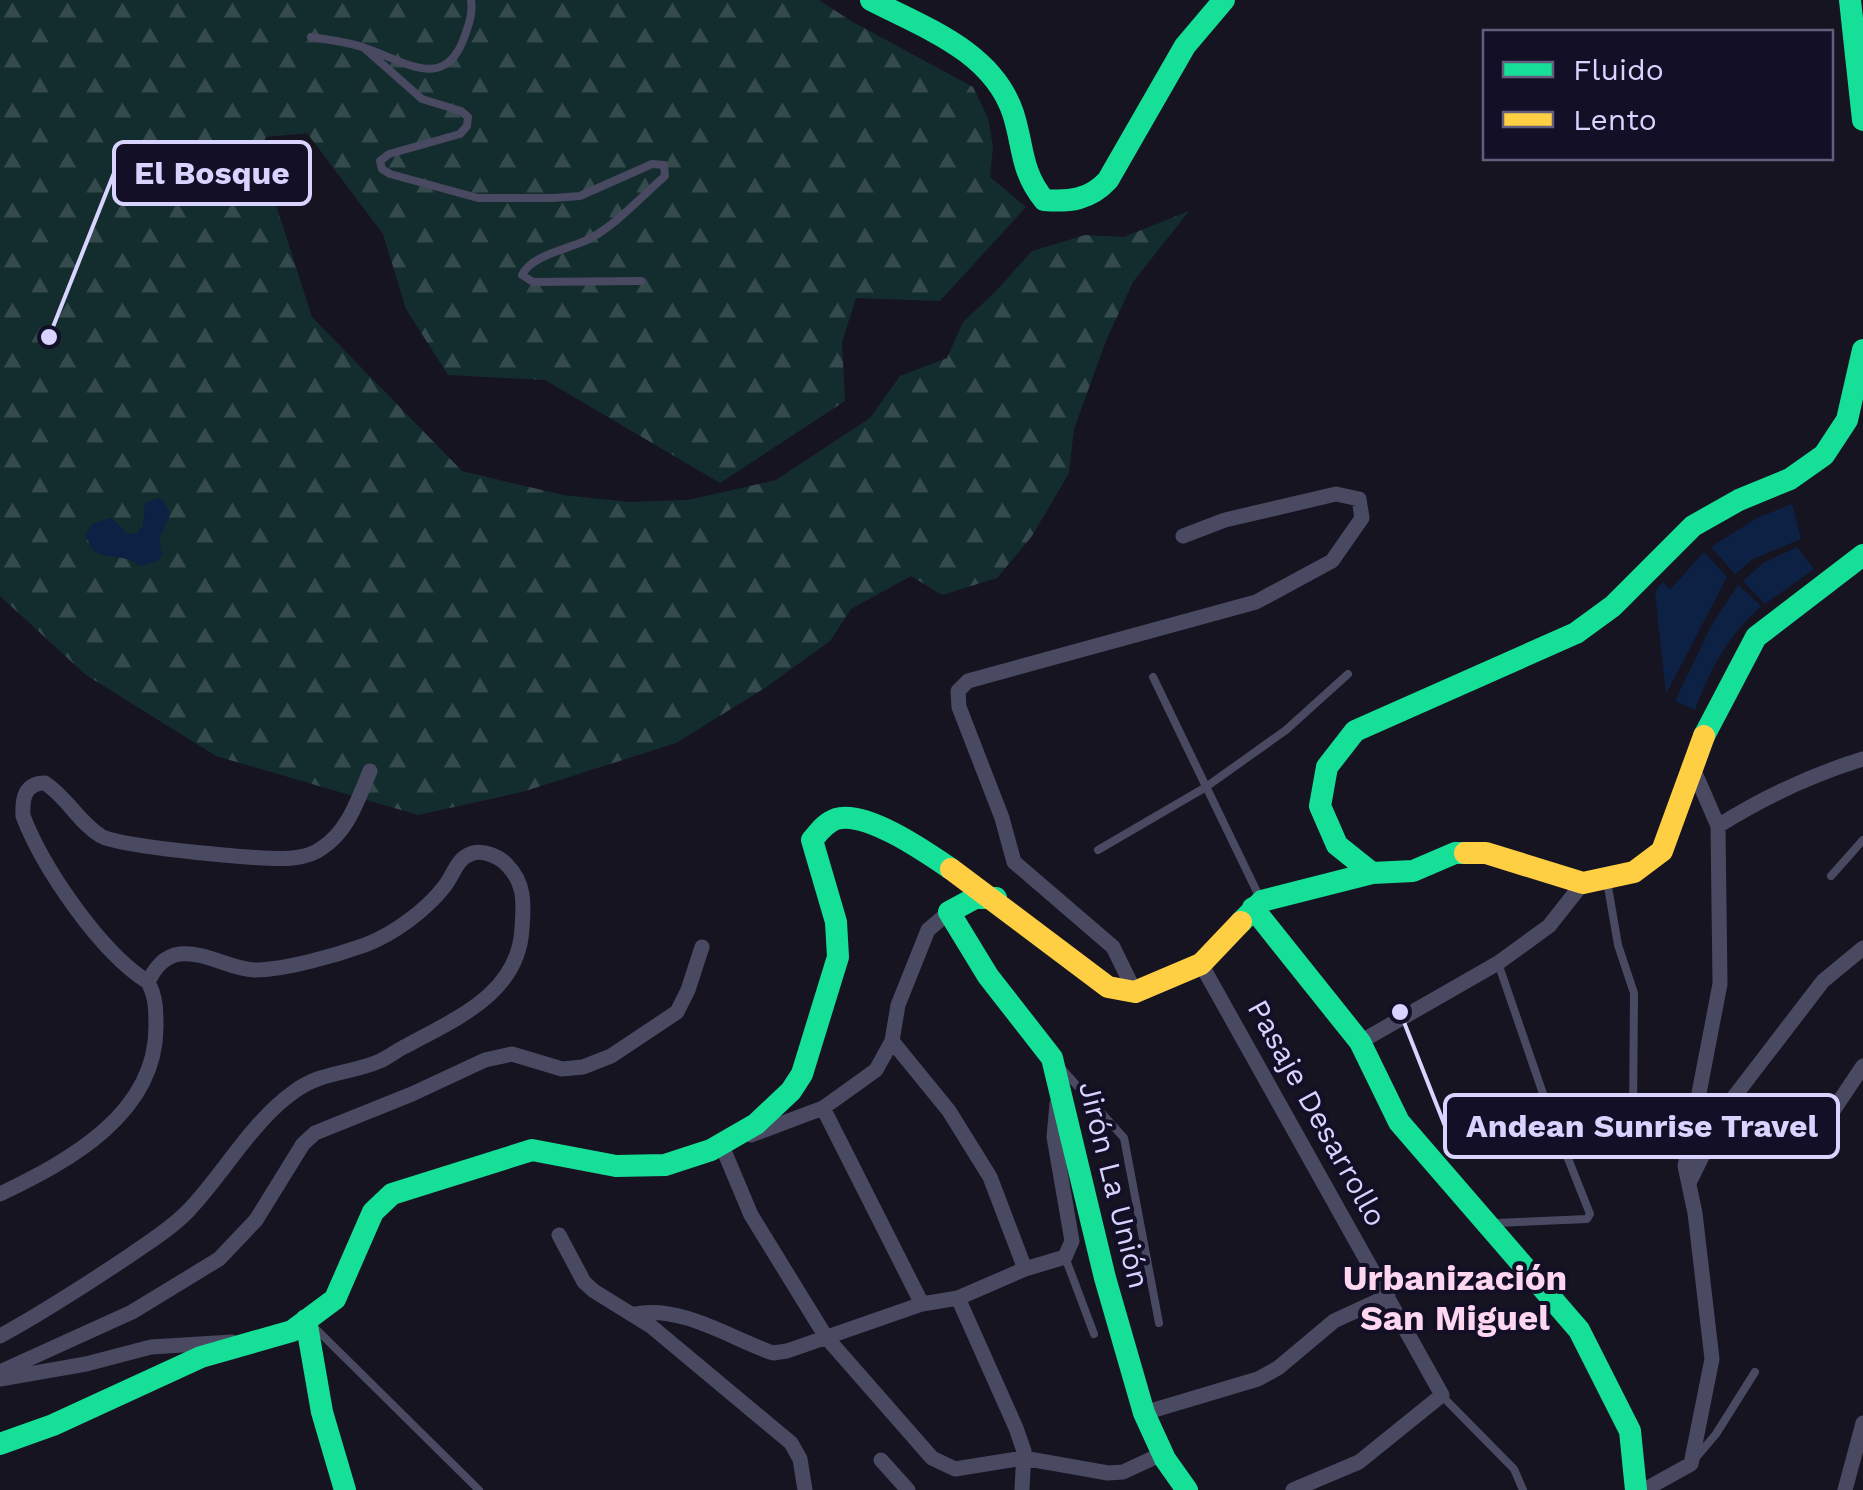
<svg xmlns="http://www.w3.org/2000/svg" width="1863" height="1490" font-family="'Work Sans',sans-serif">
	<defs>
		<pattern id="forest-firs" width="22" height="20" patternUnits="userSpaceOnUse" patternTransform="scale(2.5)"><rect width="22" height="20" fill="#132c2d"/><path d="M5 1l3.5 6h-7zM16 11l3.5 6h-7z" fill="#354a4c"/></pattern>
	</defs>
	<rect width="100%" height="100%" fill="#161421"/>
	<path fill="url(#forest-firs)" d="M0,0H819L851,21L973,87L988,118L993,147L990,177L1026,207L940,301L856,298L842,342L845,401L720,483L545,380L448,375L406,309L383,234L307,133L266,137L248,172L276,205L312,317L462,471L563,495L630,502L688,500L776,480L870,418L900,376L947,358L963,322L995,292L1032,251L1085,235L1124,237L1189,211L1133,282L1106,341L1074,429L1069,473L1032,536L997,578L942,595L911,576L851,609L830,641L765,688L676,743L522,792L418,815L216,756L86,675L0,596Z"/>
	<path fill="#0d2144" d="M159,498L165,503L170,514L159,540L162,554L157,561L140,566C122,551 107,563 91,548L86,535L92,524L111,518L127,533L136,534L143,526L145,503Z
		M1792,504L1801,539L1753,559L1735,574L1711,547L1757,518Z
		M1797,547L1814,569L1765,604L1743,581L1763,563Z
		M1704,552L1727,577L1666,694L1655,592L1663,582L1670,590Z
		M1738,585L1761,606C1728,636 1710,669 1695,710L1675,701L1711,626Z"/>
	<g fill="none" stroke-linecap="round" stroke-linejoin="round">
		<path stroke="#4a4962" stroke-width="8" d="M311,37C329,40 348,42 365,48C403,60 444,93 464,38C469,24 473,14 471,0
			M363,47L422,99L461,111L468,117L467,126L460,134L389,154L380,161L382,169L390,174L478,198H554L580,196L652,164L664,165L665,176C642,196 618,223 591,238C571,249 532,254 522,275L533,282L641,281
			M1153,677L1260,898
			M1098,850L1206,787L1286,730L1348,674
			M1831,876L1863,840
			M1607,881L1618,945L1634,993L1633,1117
			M1062,1069L1124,1138L1159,1323
			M1495,1223L1587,1219L1590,1214L1548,1108L1498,963
			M1065,1257L1094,1334
			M315,1328L479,1490
			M1442,1396L1514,1469L1523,1490
			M1694,1460L1716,1434L1755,1372"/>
		<path stroke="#4a4962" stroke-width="15" d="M1692,766L1718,826
			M1201,964L1442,1395L1359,1462L1293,1490
			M148,982C100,952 43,868 23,816C22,798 25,783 45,783C67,797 79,823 101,836C121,847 267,861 293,858C302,857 314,854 322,848C349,830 358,799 370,771
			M1135,992L1113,947L1014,862L1002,818L959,707L958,691L968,681L1256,602L1332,561L1362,518L1359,499L1336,494L1225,520L1183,536
			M892,1041L949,1111L990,1177L1025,1269
			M1360,1042L1498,963L1549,926L1583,883
			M823,1108L922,1304
			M751,1135L823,1108L876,1070L892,1041L898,1005L928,930L949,912
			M1814,1139L1863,1066
			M730,1143L722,1146L751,1215L826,1337L932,1458L955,1469L1023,1458L1108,1473L1123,1472L1162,1454
			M1689,1183L1727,1106L1823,981L1863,948
			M0,1194C69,1161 156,1114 156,1027C156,1010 156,997 148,982C155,968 164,956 180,954C204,951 230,969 254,970C285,970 337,955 365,945C394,934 426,910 444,887C454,875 456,858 473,853C484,850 500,857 507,865C525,883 524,903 522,928C519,994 455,1019 406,1046C397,1050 389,1057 380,1061C350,1074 323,1071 295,1091C252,1121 225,1172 189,1210C172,1228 149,1242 129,1256C87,1284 44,1312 0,1336
			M559,1235L584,1282L594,1291L652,1327L791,1443L800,1459L805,1490
			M958,1298L1016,1428L1024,1451L1022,1490
			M635,1314C682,1305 730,1338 773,1353L787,1351L922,1304L958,1298L1025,1269L1065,1257L1072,1241L1054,1137L1057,1104
			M0,1372L132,1312L219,1259L256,1220L303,1144L315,1133L412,1094L485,1060L512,1054L562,1069L583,1067L611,1056L677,1012L688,990L702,947
			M0,1379L86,1364L151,1347L232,1342
			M1144,1413L1258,1379L1278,1368L1334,1321L1388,1296
			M881,1460L908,1490
			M1644,1490L1691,1464L1712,1359L1695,1213L1685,1166L1720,984L1718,826C1764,797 1811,775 1863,759
			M1845,1490L1863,1423"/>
		<path stroke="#16e098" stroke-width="22" d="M871,0C925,28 992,51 1013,113C1024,147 1020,170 1044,200C1069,202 1090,200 1108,180L1185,46L1224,0
			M1850,0L1863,120
			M1704,736L1756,637L1863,555
			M1465,853H1455L1413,871L1372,873L1337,845L1320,806L1327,767L1355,731L1576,633L1613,606L1693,526L1739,500L1790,479L1824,455L1847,420L1863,350
			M996,898H975L949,912L988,976L1052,1058L1105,1278L1144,1413L1165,1459L1187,1490
			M1253,908L1360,1042L1399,1122L1579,1330L1630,1431L1636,1490
			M1241,922L1262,901L1372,873
			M306,1320L322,1412L345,1490
			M0,1444L53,1425L201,1357L292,1331L335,1299L373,1212L392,1194L532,1150L616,1166L665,1165L711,1150L756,1124L791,1091L802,1074L838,957L836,922L812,840C819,832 825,823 836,819C866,810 926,852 951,869"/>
		<path stroke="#ffcf43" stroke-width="22" d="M1465,853H1486L1583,883L1634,872L1662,851L1704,736
			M951,869L1108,987L1135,992L1201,964L1241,922"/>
	</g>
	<g text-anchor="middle" stroke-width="8" stroke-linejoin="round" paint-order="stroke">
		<g font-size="30" fill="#d9d4ff" stroke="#130f26">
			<text transform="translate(1317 1113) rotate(61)" y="10">Pasaje Desarrollo</text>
			<text transform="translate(1114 1185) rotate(76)" y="10">Jirón La Unión</text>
		</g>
		<g font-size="35" font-weight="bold" fill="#ffd6f0" stroke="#130f26">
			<text x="1455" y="1290">Urbanización<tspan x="1455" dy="40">San Miguel</tspan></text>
		</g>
	</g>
	<path fill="none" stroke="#d9d4ff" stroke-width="4" d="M49 337L114 173M1400 1012L1445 1126"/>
	<g fill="#d9d4ff" stroke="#130f26" stroke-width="4">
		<circle cx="49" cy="337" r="10"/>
		<circle cx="1400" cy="1012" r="10"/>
	</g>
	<g fill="#130f26" stroke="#d9d4ff" stroke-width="4">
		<rect x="114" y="142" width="196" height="62" rx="10"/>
		<rect x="1445" y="1095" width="393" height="62" rx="10"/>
	</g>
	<g font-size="32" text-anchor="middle" font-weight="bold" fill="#d9d4ff">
		<text x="212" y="184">El Bosque</text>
		<text x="1642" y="1137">Andean Sunrise Travel</text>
	</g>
	<rect x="1483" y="30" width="350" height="130" fill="#130f26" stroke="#625e7d" stroke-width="2.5"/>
	<rect x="1503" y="62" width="50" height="15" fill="#16e098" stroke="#625e7d" stroke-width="2.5"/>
	<text x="1573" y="80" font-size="30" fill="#d9d4ff">Fluido</text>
	<rect x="1503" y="112" width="50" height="15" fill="#ffcf43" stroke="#625e7d" stroke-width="2.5"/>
	<text x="1573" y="130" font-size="30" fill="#d9d4ff">Lento</text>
</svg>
